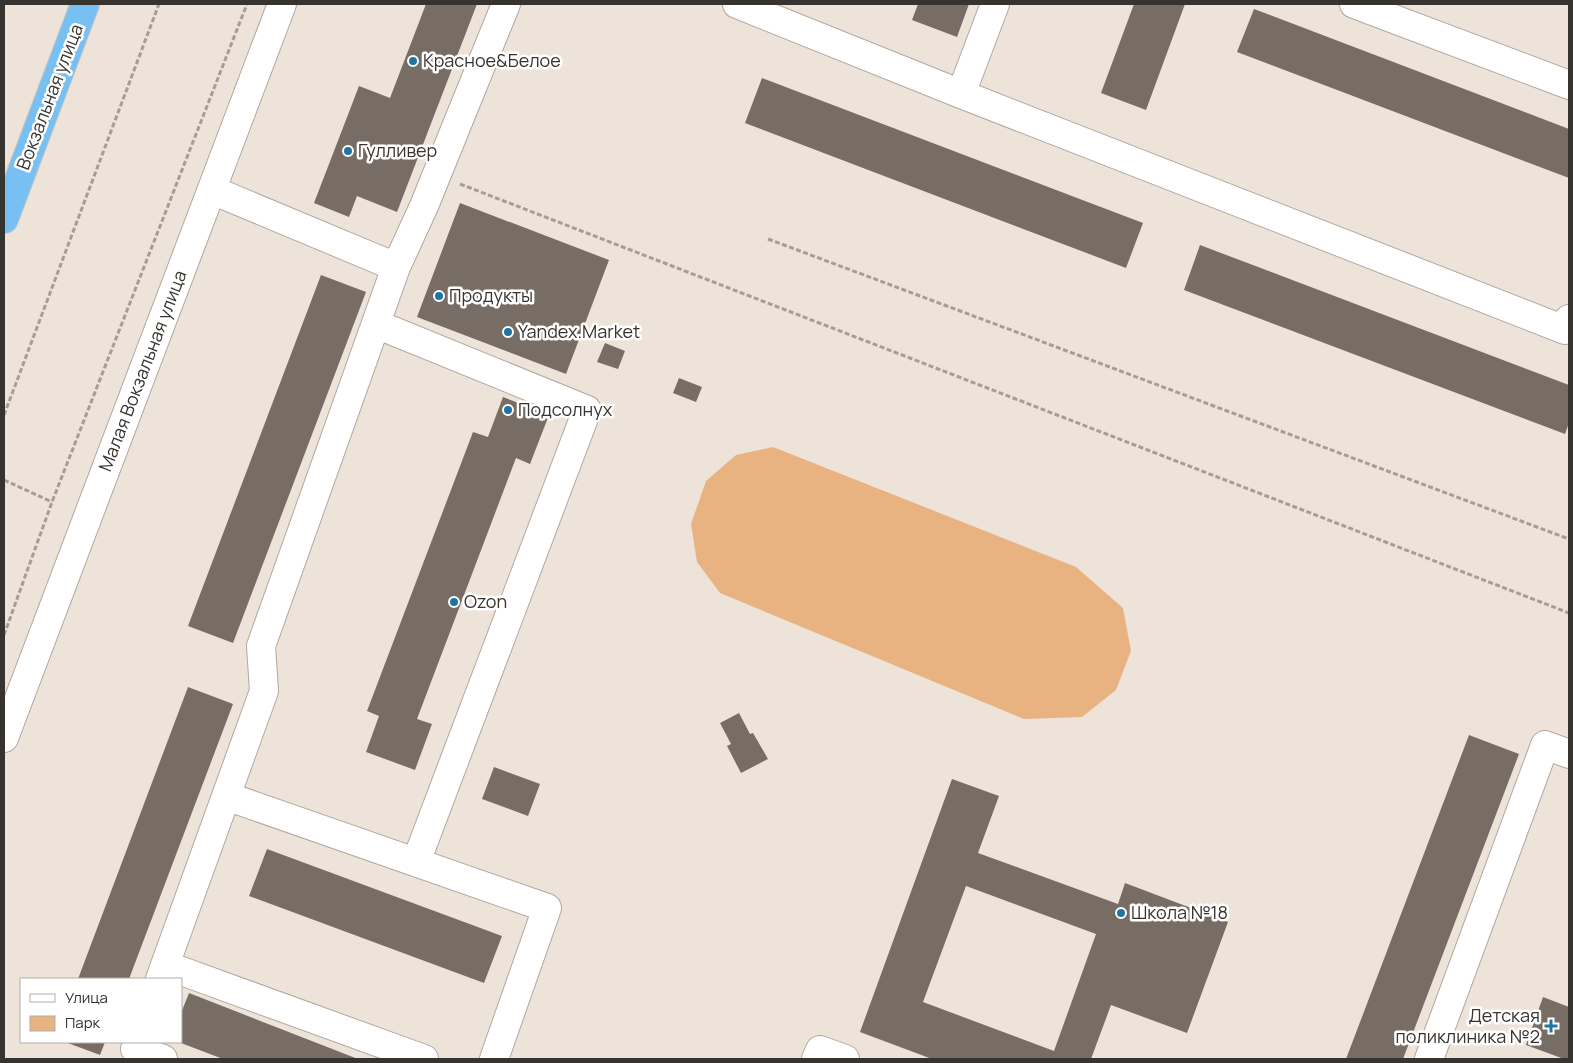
<svg xmlns="http://www.w3.org/2000/svg" width="1573" height="1063" font-family="Manrope,sans-serif">
	<rect width="100%" height="100%" fill="#eee3d9"/>
	<path fill="#e8b281" d="M773,447L1076,567L1123,608L1131,651L1116,690L1082,717L1024,719L720,593L697,562L691,524L706,481L736,455Z"/>
	<path fill="#776d64" fill-rule="evenodd" d="M426,4H477L397,212L357,196L349,217L314,203L359,86L390,98Z
		M918,4H969L957,37L912,20Z
		M1134,4H1185L1146,110L1101,93Z
		M1254,9L1569,129V178L1237,52Z
		M762,78L1143,223L1126,268L745,123Z
		M460,203L609,260L566,374L417,317Z
		M1200,245L1569,385V423L1565,434L1184,290Z
		M321,275L366,292L233,643L188,626Z
		M605,343L625,351L618,369L597,362Z
		M679,378L702,387L696,402L673,393Z
		M503,397L549,415L530,464L516,458L417,719L432,724L415,770L366,752L379,716L367,711L473,432L488,437Z
		M188,687L233,704L129,979H78Z
		M739,713L750,734L753,733L768,759L741,773L727,746L731,744L720,723Z
		M1469,735L1519,754L1403,1059H1346Z
		M494,767L540,784L528,816L482,799Z
		M952,779L999,796L978,853L1118,904L1125,883L1228,922L1187,1033L1111,1005L1091,1059H932L860,1032ZM966,886L1096,934L1054,1051L923,1002Z
		M267,849L502,936L484,983L249,896Z
		M189,993L358,1059H223L181,1043V1013Z
		M1543,997L1569,1007V1059H1564L1526,1045Z
		M65,1042H105L100,1055Z"/>
	<g fill="none" stroke-linecap="round" stroke-linejoin="round">
		<defs>
			<path id="minor" d="M737,4L961,94L1565,330L1569,319
				M1354,4L1569,85
				M961,94L995,4
				M396,267L424,206L506,4
				M376,324L587,410L416,862
				M4,738L282,4
				M226,796L547,908L494,1059
				M165,965L424,1059
				M160,979L264,691L261,646L396,267L212,190
				M135,1049L163,1059
				M816,1059L820,1050L845,1059
				M1429,1059L1545,745L1569,754"/>
			<path id="highway" d="M4,219L85,4"/>
		</defs>
		<use href="#minor" stroke="#b2a79e" stroke-width="30"/>
		<use href="#highway" stroke="#c7c6c5" stroke-width="30"/>
		<path stroke="#a59d96" stroke-width="3" stroke-dasharray="5 2.5" stroke-linecap="butt" d="M460,184L1569,613
			M768,239L1569,539
			M4,415L159,4
			M4,480L52,502
			M4,635L52,502L247,4"/>
		<use href="#minor" stroke="#fff" stroke-width="28"/>
		<use href="#highway" stroke="#78c0f1" stroke-width="28"/>
	</g>
	<g fill="#2074a4" stroke="#fff" stroke-width="2">
		<circle cx="413" cy="61" r="5"/>
		<circle cx="348" cy="151" r="5"/>
		<circle cx="439" cy="296" r="5"/>
		<circle cx="508" cy="332" r="5"/>
		<circle cx="508" cy="410" r="5"/>
		<circle cx="454" cy="602" r="5"/>
		<circle cx="1121" cy="913" r="5"/>
		<path d="M1548.5 1018.5h5v5h5v5h-5v5h-5v-5h-5v-5h5z"/>
	</g>
	<g text-anchor="middle" stroke-width="5" stroke-linejoin="round" paint-order="stroke">
		<g font-size="18" fill="#37332f" stroke="#fff" text-anchor="start">
			<text x="423" y="67">Красное&amp;Белое</text>
			<text x="358" y="157">Гулливер</text>
			<text x="449" y="302">Продукты</text>
			<text x="518" y="338">Yandex.Market</text>
			<text x="518" y="416">Подсолнух</text>
			<text x="464" y="608">Ozon</text>
			<text x="1131" y="919">Школа №18</text>
			<text x="1540" y="1022" text-anchor="end">Детская<tspan x="1540" dy="21">поликлиника №2</tspan></text>
		</g>
		<g font-size="18" fill="#37332f" stroke="#fff">
			<text transform="translate(50 97) rotate(-69)" y="6">Вокзальная улица</text>
			<text transform="translate(143 371) rotate(-69)" y="6">Малая Вокзальная улица</text>
		</g>
	</g>
	<rect width="1573" height="1063" fill="none" stroke="#37332f" stroke-width="10"/>
	<rect x="20" y="978" width="162" height="65" fill="#ffffff" stroke="#afadac"/>
	<rect x="30" y="994" width="25" height="8" fill="#ffffff" stroke="#afadac"/>
	<text x="65" y="1003" font-size="15" fill="#37332f">Улица</text>
	<rect x="30" y="1016" width="25" height="15" fill="#e8b281" stroke="#afadac"/>
	<text x="65" y="1028" font-size="15" fill="#37332f">Парк</text>
</svg>
